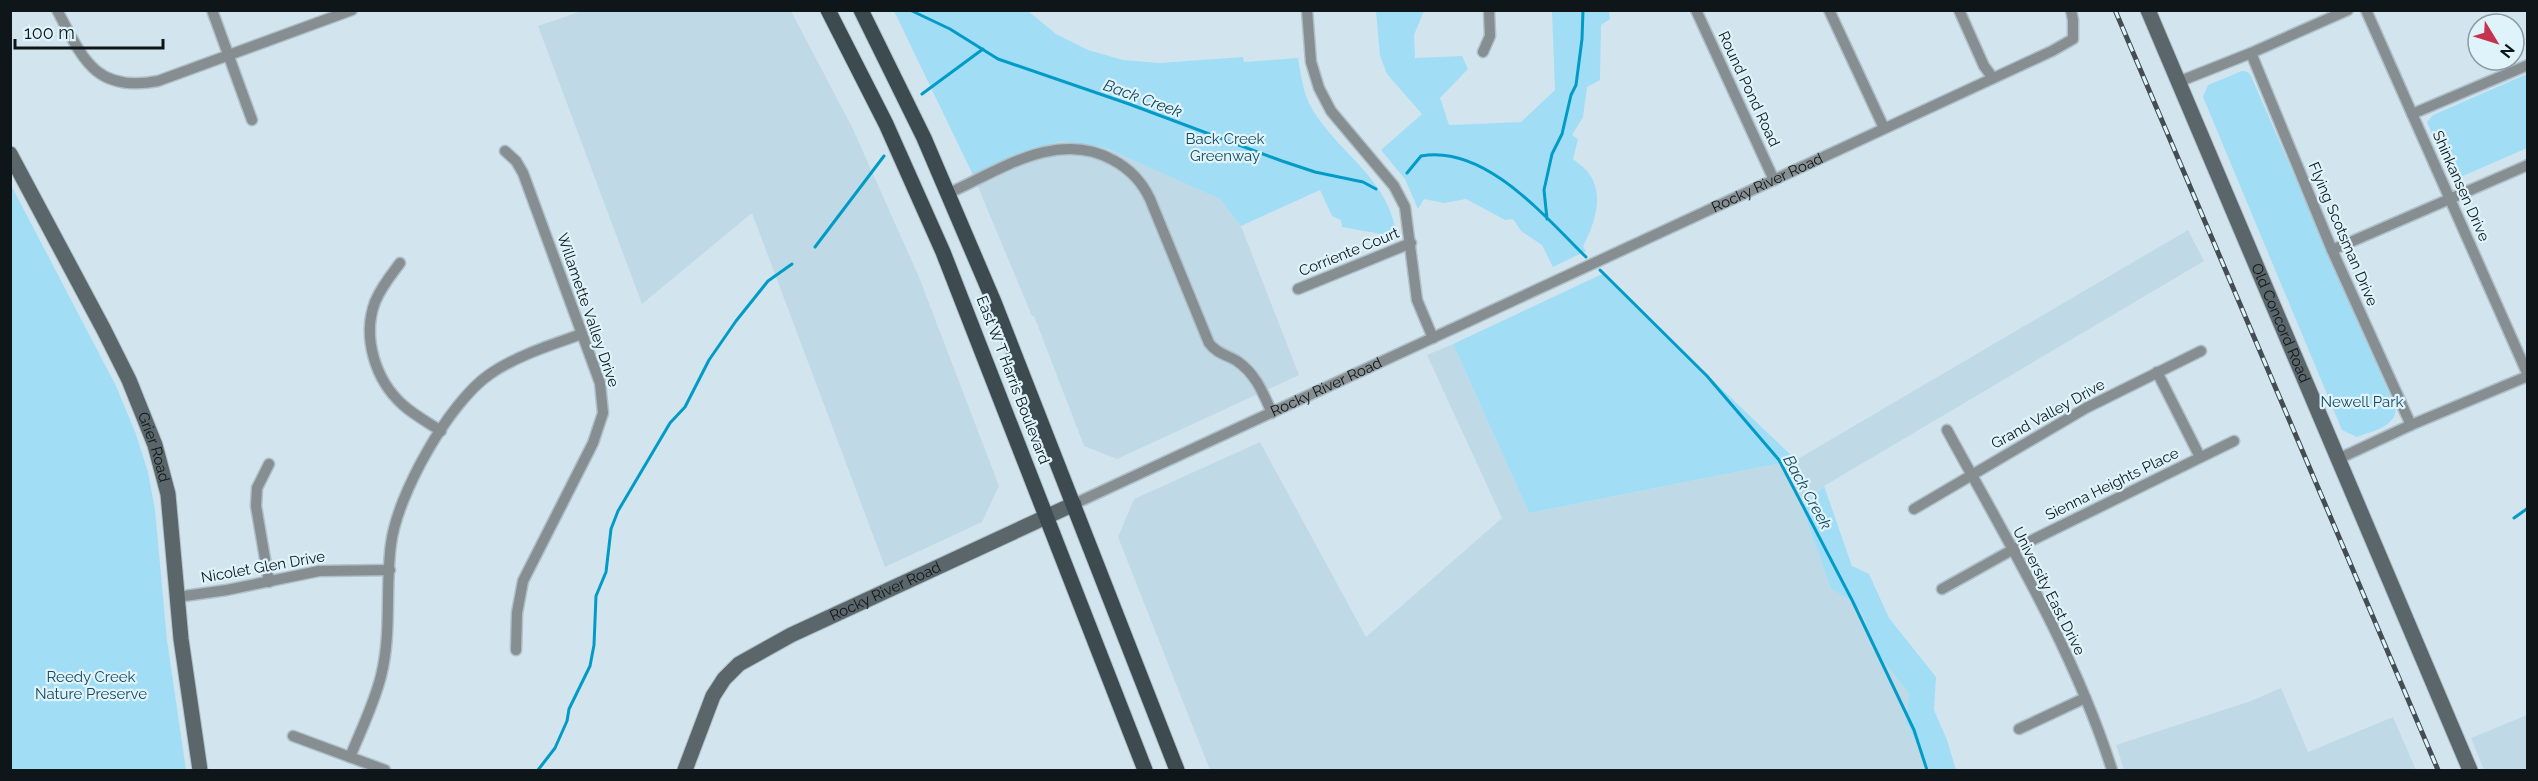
<svg xmlns="http://www.w3.org/2000/svg" width="2538" height="781" font-family="Raleway,sans-serif">
	<rect width="100%" height="100%" fill="#d2e5ee"/>
	<path fill="#bfdae6" d="M582,11H791L852,127L919,277L999,486L982,522L885,567L752,213L642,304L538,26Z
		M1060,141L1106,148L1221,199L1241,226L1299,375L1117,459L1084,446L1034,316H1032L973,175Z
		M2188,230L2204,261L1824,486L1802,504L1831,589L1852,601L1862,613L1874,649L1909,694L1906,722L1929,770H1210L1118,537L1134,499L1260,442L1366,637L1502,518L1427,355L1453,344L1529,513L1796,460Z
		M2281,688L2308,752L2393,717L2416,770H2124L2116,745L2251,701Z
		M2527,715V770H2484L2471,738Z"/>
	<path fill="#a2ddf6" d="M894,11H1028L1056,34L1088,50L1123,60L1159,63L1243,57L1244,62L1298,58C1301,75 1303,92 1311,107C1331,143 1371,168 1388,206C1392,214 1394,224 1396,232L1392,236L1342,227L1341,220L1332,216L1320,190L1241,226L1220,199L1106,148L1060,141L973,175Z
		M1376,11H1424L1414,35L1415,58L1462,56L1468,69L1440,98L1449,125L1521,122L1555,90L1552,11H1609L1610,19L1601,25L1600,80L1587,87L1583,117L1572,135L1578,139L1573,159C1578,163 1584,167 1588,172C1605,194 1595,224 1583,246L1586,251L1553,267L1542,245L1521,231L1513,219L1505,220L1466,199L1444,203L1424,199L1418,209L1405,179L1381,150L1422,114L1387,74L1380,56Z
		M2242,71L2248,72L2251,76L2396,409C2394,428 2372,431 2357,437L2342,430L2203,97L2208,85Z
		M2527,74V148L2456,179L2449,174L2427,122L2433,115Z
		M11,185L116,386L136,434L148,472L155,510L167,640L186,770H11Z
		M1602,274L1796,460L1529,513L1453,344Z
		M1824,486L1852,566L1869,574L1889,618L1936,677L1934,710L1947,740L1956,770H1929L1906,722L1909,694L1874,649L1862,613L1852,601L1831,589L1802,506Z"/>
	<g fill="none" stroke-linecap="round" stroke-linejoin="round">
		<path stroke="#009bc7" stroke-width="3" d="M910,10L950,29L998,59L1129,104L1282,161L1315,172L1363,182L1376,189
			M922,94L983,49
			M1407,173L1421,156C1485,144 1546,218 1586,257
			M1547,219L1544,190L1552,154L1562,134L1571,95L1576,85L1582,39L1583,10
			M815,247L884,156
			M1600,270L1707,376L1779,460L1852,600L1914,730L1927,770
			M2514,518L2528,508
			M538,770L555,748L567,721L569,709L590,666L594,645L596,596L606,572L611,529L618,511L670,423L685,407L709,360L736,321L768,281L792,264"/>
		<defs>
			<g id="street">
				<path d="M57,10C83,59 95,93 158,81L352,10"/>
				<path d="M212,10L252,120"/>
				<path d="M1307,10L1311,62L1319,88L1331,111L1394,186L1405,207L1417,300L1433,338"/>
				<path d="M1696,10L1774,180"/>
				<path d="M1829,10L1884,128"/>
				<path d="M1959,10L1984,66L1993,78"/>
				<path d="M2366,10L2528,375"/>
				<path d="M1483,52L1490,36L1489,10"/>
				<path d="M2251,53L2332,250L2411,425"/>
				<path d="M2178,82L2251,53L2348,10"/>
				<path d="M2412,114L2528,65"/>
				<path d="M505,151L516,161L523,173L600,383L603,413L593,443L523,581L517,613L516,650"/>
				<path d="M949,193C1000,170 1058,129 1113,160C1130,169 1142,182 1150,199L1209,343C1216,353 1227,355 1237,361C1256,374 1263,393 1272,413"/>
				<path d="M2332,250L2528,165"/>
				<path d="M400,263C391,275 381,287 375,302C362,337 375,380 403,405C414,415 429,423 441,431"/>
				<path d="M1298,289L1411,243"/>
				<path d="M2157,372L2200,457"/>
				<path d="M1947,430C2007,540 2074,650 2112,770"/>
				<path d="M2338,459L2411,425L2528,376"/>
				<path d="M269,464L257,488L256,506L269,582"/>
				<path id="s1" d="M1074,504L2052,51L2073,39V20L2071,10"/>
				<path d="M1914,509L2086,408L2201,351"/>
				<path d="M1942,589L2012,550L2234,441"/>
				<path d="M177,597L227,590L319,571L390,570"/>
				<path d="M2019,729L2085,698"/>
				<path d="M293,736L385,770"/>
				<path d="M350,757C361,730 374,704 381,676C392,633 385,587 391,544C397,495 449,402 490,374C518,355 551,345 582,334"/>
			</g>
			<g id="secondary">
				<path id="s2" d="M2148,10L2470,770"/>
				<path id="s3" d="M10,154L104,330L129,380L155,445L168,494L181,639L200,770"/>
				<path id="s4" d="M685,770L713,696L724,679L739,664L791,635L1074,504"/>
			</g>
			<path id="primary" d="M828,10L886,124L943,252L1145,770
				M861,10L924,138L994,302L1177,770"/>
		</defs>
		<use href="#street" stroke="#afc0c8" stroke-width="13"/>
		<use href="#secondary" stroke="#afc0c8" stroke-width="17"/>
		<use href="#primary" stroke="#afc0c8" stroke-width="17"/>
		<use href="#street" stroke="#868e92" stroke-width="10"/>
		<use href="#secondary" stroke="#5b666b" stroke-width="15"/>
		<use href="#primary" stroke="#3d4b51" stroke-width="15"/>
		<defs>
			<path id="rail" d="M2115,10L2438,770"/>
		</defs>
		<use href="#rail" stroke="#434d52" stroke-width="5"/>
		<use href="#rail" stroke="#dff3fb" stroke-width="3" stroke-dasharray="9" stroke-linecap="butt"/>
	</g>
	<g text-anchor="middle" stroke-width="4.5" stroke-linejoin="round" paint-order="stroke">
		<g font-size="15" fill="#0f1619" stroke="#dff3fb">
			<text transform="translate(1749 89) rotate(65)" y="5">Round Pond Road</text>
			<text dy="5" stroke="none"><textPath href="#s1" startOffset="764">Rocky River Road</textPath></text>
			<text transform="translate(2461 186) rotate(66)" y="5">Shinkansen Drive</text>
			<text transform="translate(2343 234) rotate(67)" y="5">Flying Scotsman Drive</text>
			<text transform="translate(1349 252) rotate(-22)" y="5">Corriente Court</text>
			<text transform="translate(588 310) rotate(71)" y="5">Willamette Valley Drive</text>
			<text dy="5" stroke="none"><textPath href="#s2" startOffset="340">Old Concord Road</textPath></text>
			<text transform="translate(1013 380) rotate(69)" y="5">East W T Harris Boulevard</text>
			<text dy="5" stroke="none"><textPath href="#s1" startOffset="278">Rocky River Road</textPath></text>
			<text transform="translate(2048 414) rotate(-29)" y="5">Grand Valley Drive</text>
			<text dy="5" stroke="none"><textPath href="#s3" startOffset="327">Grier Road</textPath></text>
			<text transform="translate(2112 484) rotate(-26)" y="5">Sienna Heights Place</text>
			<text transform="translate(263 567) rotate(-10)" y="5">Nicolet Glen Drive</text>
			<text dy="5" stroke="none"><textPath href="#s4" startOffset="284">Rocky River Road</textPath></text>
			<text transform="translate(2049 591) rotate(63)" y="5">University East Drive</text>
		</g>
		<g font-size="15" fill="#174a5c" stroke="#dff3fb">
			<text x="1225" y="144">Back Creek<tspan x="1225" dy="17">Greenway</tspan></text>
			<text x="2362" y="407">Newell Park</text>
			<text x="91" y="682">Reedy Creek<tspan x="91" dy="17">Nature Preserve</tspan></text>
		</g>
		<g font-size="16" font-style="italic" fill="#15485b" stroke="#dff3fb">
			<text transform="translate(1143 98) rotate(20)" y="6">Back Creek</text>
			<text transform="translate(1808 492) rotate(61)" y="6">Back Creek</text>
		</g>
	</g>
	<rect width="2538" height="781" fill="none" stroke="#0f1619" stroke-width="24"/>
	<g transform="translate(2496 42) rotate(128)"><circle r="28" fill="#dff3fb" stroke="#8c9ba1" stroke-width="1.5"/>
	<path d="M0-4.5L10 22L0 15L-10 22Z" fill="#c5344c"/>
	<text y="-9" font-size="16" font-weight="bold" text-anchor="middle" fill="#0f1619">N</text>
	</g>
	<path d="M15 39v9h148v-9" fill="none" stroke="#0f1619" stroke-width="3"/>
	<text x="24" y="39" font-size="18" fill="#0f1619" stroke="#dff3fb" stroke-width="4.5" paint-order="stroke">100 m</text>
</svg>
